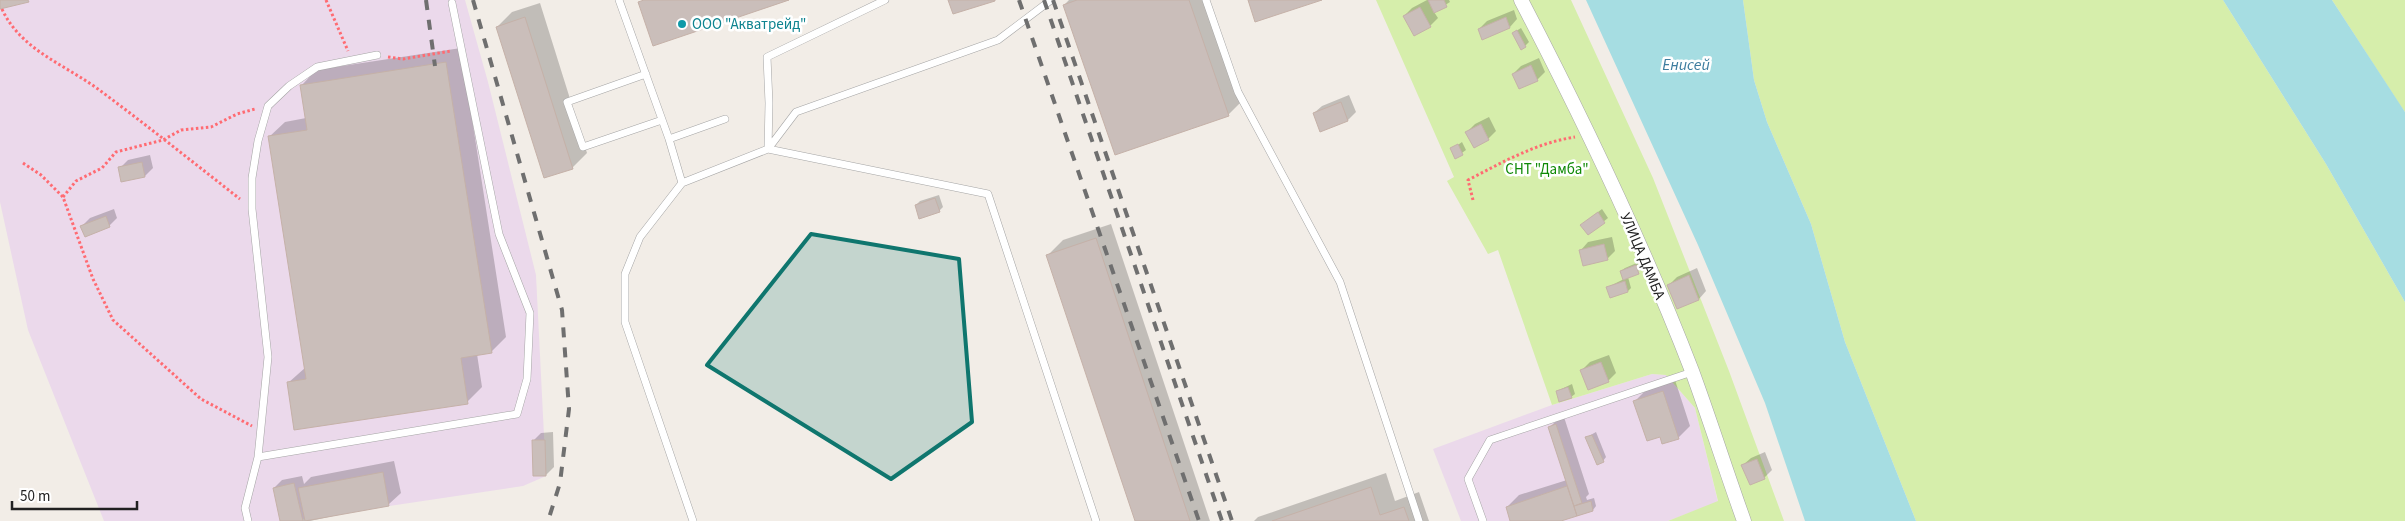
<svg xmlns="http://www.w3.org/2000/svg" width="2405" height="521" font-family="'Source Sans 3',sans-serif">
	<rect width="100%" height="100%" fill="#f2ede7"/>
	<path fill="#ebd9eb" d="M0,0H465L488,82L536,275L546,476L523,486L289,521H104L28,330L0,202Z
		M1652,374L1666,375L1695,408L1718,502L1668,521H1461L1433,449L1552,405Z"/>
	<path fill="#d6eeab" d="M1376,0H1571L1653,178L1729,371L1784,521H1668L1718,501L1695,408L1666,375L1652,374L1552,405L1498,250L1488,254L1447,181L1454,177Z
		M1743,0H2223L2326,164L2405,302V521H1916L1845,342L1811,224L1767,122L1754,80Z
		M2332,0H2405V112L2400,105Z"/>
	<path fill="#a6dde2" d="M1586,0H1743L1754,80L1767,122L1811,224L1845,342L1916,521H1805L1765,403L1698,245Z
		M2223,0H2332L2405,112V302L2326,164Z"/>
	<path fill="#0003" d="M1069,0H1209L1243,100L1228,115L1064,5Z
		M1427,0H1449L1450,2L1434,12L1438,18L1430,26L1404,16L1412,8Z
		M540,3L587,153L572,168L497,27L512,12Z
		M1514,10L1517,19L1510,27L1483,38L1479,29L1487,21Z
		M1521,28L1529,42L1525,46L1513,33Z
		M461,48L506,337L491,352L477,354L482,387L467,402L288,383L306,367L269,137L285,122L306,118L301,86L316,70Z
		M1539,58L1545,72L1537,80L1513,74L1521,66Z
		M1349,95L1356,112L1348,120L1321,130L1314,113L1322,106Z
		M1489,117L1496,131L1488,139L1467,132L1475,124Z
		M1462,142L1466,150L1456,157L1452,149Z
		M150,155L153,168L145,176L122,180L120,168L128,160Z
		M939,195L943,207L939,211L916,205L920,201Z
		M114,209L117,218L109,226H82L90,218Z
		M1602,209L1608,218L1588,234L1586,221Z
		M1111,224L1210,521H1136L1048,255L1063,240Z
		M1612,237L1615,251L1607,259L1581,250L1588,242Z
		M1639,262L1642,269L1628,277L1631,288L1628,291L1608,287L1624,279L1621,271L1625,268Z
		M1697,268L1706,291L1699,299L1678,307L1669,285L1677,277Z
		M1609,355L1616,373L1608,381L1582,370L1590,362Z
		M1675,380L1690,426L1678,438L1661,435L1635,401L1647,389Z
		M1572,384L1575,394L1571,397L1557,391Z
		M1564,417L1589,494L1586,497L1587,500L1594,498L1596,506L1593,510L1557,521H1512L1507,507L1519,495L1567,480L1550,427L1558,419Z
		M553,432L554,467L546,475L533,441L541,433Z
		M1596,432L1606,457L1603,461L1587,437Z
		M1765,452L1772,470L1764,478L1743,465L1751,458Z
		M394,461L401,493L389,504L310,521H281L274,488L282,480L302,476L304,484L311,477Z
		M1386,473L1395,501L1419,492L1429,521H1254L1258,517Z"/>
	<path fill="#cabeba" stroke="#c5b1a8" d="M0,0H28L29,2L0,9Z
		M644,0H789L653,46L638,2Z
		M948,0H995V1L953,14Z
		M1077,0H1189L1229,116L1115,155L1063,5Z
		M1248,0H1322L1255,22Z
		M1428,0H1444L1447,7L1434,13Z
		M1420,7L1431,27L1414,36L1403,16Z
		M525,17L573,169L544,178L496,27Z
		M1506,17L1510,28L1482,40L1478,29Z
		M1517,30L1526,47L1521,50L1512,33Z
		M446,62L492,353L461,358L468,404L294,430L287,382L306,379L268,136L307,130L300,85Z
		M1531,65L1538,81L1519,89L1512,74Z
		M1341,102L1348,121L1320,132L1313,113Z
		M1481,124L1489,140L1474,148L1465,132Z
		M1458,144L1463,155L1455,159L1450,148Z
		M142,162L145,177L121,182L118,167Z
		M935,198L940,212L919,219L915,205Z
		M1598,212L1605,223L1588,235L1580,225Z
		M106,216L110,227L85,237L80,226Z
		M1096,238L1190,521H1135L1046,255Z
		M1604,244L1608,260L1583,266L1579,250Z
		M1636,265L1639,274L1623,280L1620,271Z
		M1689,275L1699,300L1677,309L1667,285Z
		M1625,281L1628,292L1610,298L1606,287Z
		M1601,362L1609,382L1588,390L1580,370Z
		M1568,387L1572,398L1559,402L1556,391Z
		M1663,391L1679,439L1662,444L1660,437L1647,441L1633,401Z
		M1556,424L1582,503L1574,506L1548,427Z
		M1592,435L1604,462L1597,465L1585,437Z
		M532,440H545L546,476H533Z
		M1757,459L1765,479L1750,485L1741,465Z
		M383,472L389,506L305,521L298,488Z
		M294,483L303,521H280L273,488Z
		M1567,486L1577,516L1561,521H1510L1506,507Z
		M1371,487L1380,515L1404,507L1409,521H1272Z
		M1591,501L1593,511L1577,516L1574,506Z"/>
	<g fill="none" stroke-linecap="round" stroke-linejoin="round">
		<defs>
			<path id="service" d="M619,0L669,139L682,183L640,237L625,274V322L693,521
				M885,0L767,57L769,103L768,149L988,194L1096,521
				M1206,0L1238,92L1340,282L1419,521
				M646,74L567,102L583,147L662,120
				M669,139L725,119
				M682,183L768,149L796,112L998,40L1051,0
				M258,457L517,414L527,379L530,313L499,234L452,3
				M248,521L245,508L258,457L268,357L252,209V178L258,141L268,106L289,86L317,67L377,55
				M1483,521L1468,479L1490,440L1692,372"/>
			<path id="minor" d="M1521,0C1584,121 1643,244 1692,371C1710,420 1726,471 1744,521"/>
		</defs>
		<use href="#service" stroke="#a5a5a5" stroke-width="8"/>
		<use href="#minor" stroke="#a5a5a5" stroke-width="15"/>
		<path stroke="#ff6b72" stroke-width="3" stroke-dasharray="2.5 2.5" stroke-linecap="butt" d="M326,0L348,51
			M2,9C21,51 67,65 102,92C149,127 194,163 240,199
			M388,57L403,59L451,51
			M23,163L41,175L63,197L93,279L113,320L201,399L252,426
			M63,197L76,181L102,168L116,152L163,140L181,130L211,127L237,114L255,109
			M1473,200L1468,180C1503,162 1536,143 1575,137"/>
		<use href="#service" stroke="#fff" stroke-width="7"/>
		<use href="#minor" stroke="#fff" stroke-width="14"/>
		<path stroke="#6f6f6f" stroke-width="4" stroke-dasharray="10 10" stroke-linecap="butt" d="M426,0L435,66
			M473,0L562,310L569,409L560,483L548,521
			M1019,0L1199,521
			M1044,0L1222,521
			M1053,0L1232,521"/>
	</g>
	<path fill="#0f766e" fill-opacity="0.2" stroke="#0f766e" stroke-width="4" stroke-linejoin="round" d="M811,234L959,259L972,422L891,479L707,365Z"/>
	<circle fill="#0f9aa8" stroke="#fff" stroke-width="2" cx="682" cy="24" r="5"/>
	<g text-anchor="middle" stroke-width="5" stroke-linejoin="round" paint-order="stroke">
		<g font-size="15" fill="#0d838f" stroke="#fff" text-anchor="start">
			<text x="692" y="29">ООО "Акватрейд"</text>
		</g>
		<g font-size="15" fill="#0e8905" stroke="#fff">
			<text x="1547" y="174">СНТ "Дамба"</text>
		</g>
		<g font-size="15" fill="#212121" stroke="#fff">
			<text transform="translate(1643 256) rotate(67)" y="5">УЛИЦА ДАМБА</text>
		</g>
		<g font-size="16" font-style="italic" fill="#3e7d9f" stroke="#fff">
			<text x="1686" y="70">Енисей</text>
		</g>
	</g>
	<path d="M12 501v8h125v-8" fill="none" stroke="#212121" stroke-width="2.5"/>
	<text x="20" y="501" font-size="15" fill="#212121" stroke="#ffffff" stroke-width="4" paint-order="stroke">50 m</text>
</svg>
